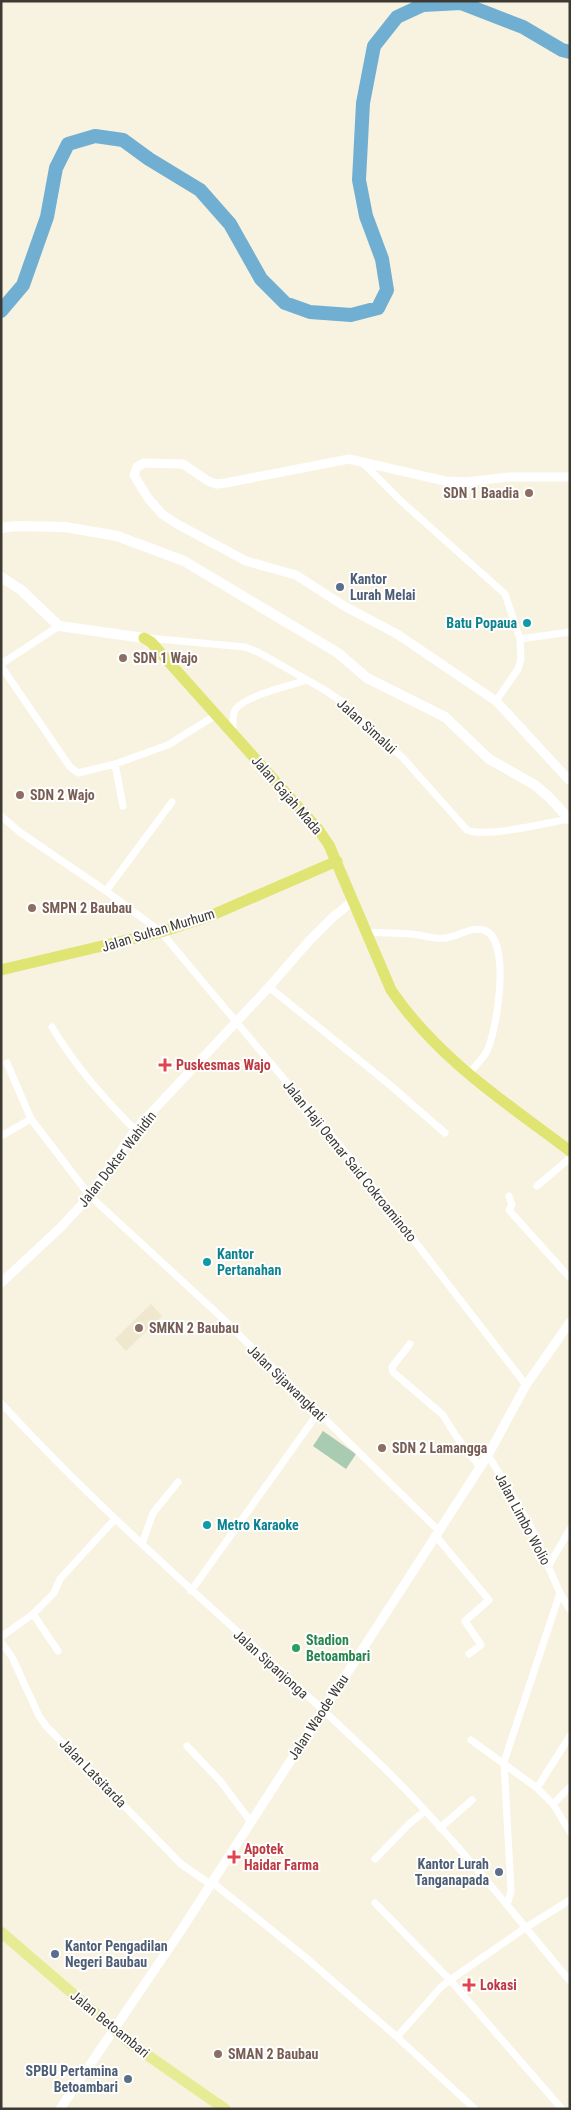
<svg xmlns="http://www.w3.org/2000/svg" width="571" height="2110" font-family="'Roboto Condensed',sans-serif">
	<rect width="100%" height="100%" fill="#f8f3e1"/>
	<path fill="#efe8cf" d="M151,1304L162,1316L126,1351L115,1339Z"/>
	<path fill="#a9cbb1" d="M323,1431L356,1454L346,1469L313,1446Z"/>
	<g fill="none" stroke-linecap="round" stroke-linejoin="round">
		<path stroke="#71afd2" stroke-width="14" d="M1,311L23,285L47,217L56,168L68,144L95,136L123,140L149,159L200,190L230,224L261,279L285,303L310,312L351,315L378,308L387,290L382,259L366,216L359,180L363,103L374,46L397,17L423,5L461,3L523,27L562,50L570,52"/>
		<path stroke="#fff" stroke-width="7" d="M362,462L401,501L505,594L520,639L521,659L518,669L496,701
			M148,638L245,647L258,652L323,689L341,701L403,758L467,830C486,838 546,823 569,819
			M520,639L570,632
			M1,664L59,626
			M1,666L70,767L78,773L115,764L168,745L216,715
			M233,733C233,726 232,716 235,710C244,696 291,685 307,680
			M115,764L123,806
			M1,816L21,833L106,891L161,932L351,1159L526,1385
			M106,891L172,802
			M366,932C382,933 397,933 412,934C423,935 435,940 446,938C459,936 474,925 486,931C511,943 497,1030 487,1051C483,1059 474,1067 468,1075
			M269,987L390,1085L445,1133
			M52,1027C75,1066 104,1098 135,1130
			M7,1063L31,1119L90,1196L219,1315L438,1530
			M1,1136L31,1119
			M537,1186L570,1158
			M509,1196L512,1205L509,1210L570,1278
			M410,1344L392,1367L393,1372L443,1415L456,1436L480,1467
			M1,1403C119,1532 254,1642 379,1763C448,1830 508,1907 570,1981
			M488,1455L530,1525L560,1593L570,1610
			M435,1535L489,1600L465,1621L481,1645L469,1654
			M142,1544L153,1513L178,1482
			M549,1565L570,1529
			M191,1591L318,1413
			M33,1614L58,1651
			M1,1637L33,1614L54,1593L60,1579L115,1519
			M1,1642L12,1657L39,1716L46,1726L181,1864L210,1884
			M471,1740L537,1788L553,1804L570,1832
			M187,1746L221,1782L251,1822
			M537,1788L570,1736
			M553,1804L570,1787
			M440,1828L472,1800
			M375,1859L410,1823L425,1811
			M212,1882L305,1957L397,2037L475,2109
			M375,1903L450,1980L562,2109
			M507,1905L511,1891L504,1762L560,1593
			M397,2037L441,1987L450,1980L525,1928L570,1900"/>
		<path stroke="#fff" stroke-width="9" d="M570,477H509L466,482L445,481L349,459L226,483L216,484L208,481L183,464L144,463L137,467L134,475L148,498L162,514L177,524L246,561L296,575L344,606L397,634L496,701L570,781
			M1,1283L60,1228L90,1196L135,1130L269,987L309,941L333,917L353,901
			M60,2109L180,1932L488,1455L526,1385L570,1322"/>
		<path stroke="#fff" stroke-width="10" d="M1,528L16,526L65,527L117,536L184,561L338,653L367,678L445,717L489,759L535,785L550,798L570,820
			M1,577L21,590L59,626L144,638"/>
		<path stroke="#e8eb96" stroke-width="11" d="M1,1932L130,2043L225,2109"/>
		<path stroke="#e0e473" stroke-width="11" d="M144,638L151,642L318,829L329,845L391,990C437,1058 505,1102 570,1151
			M1,970L161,932L210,916L337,861"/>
	</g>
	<g fill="#8d6e63" stroke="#fff" stroke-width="2">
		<circle cx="529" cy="493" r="5"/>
		<circle cx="123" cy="658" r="5"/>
		<circle cx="20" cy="795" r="5"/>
		<circle cx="32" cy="908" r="5"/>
		<circle cx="139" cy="1328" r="5"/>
		<circle cx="382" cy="1448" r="5"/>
		<circle cx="218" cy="2054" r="5"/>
	</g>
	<g fill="#5c6f8a" stroke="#fff" stroke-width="2">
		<circle cx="340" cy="587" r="5"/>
		<circle cx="499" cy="1872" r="5"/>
		<circle cx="55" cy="1954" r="5"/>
		<circle cx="128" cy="2079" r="5"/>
	</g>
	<g fill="#0f9aa8" stroke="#fff" stroke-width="2">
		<circle cx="527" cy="623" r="5"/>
		<circle cx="207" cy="1262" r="5"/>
		<circle cx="207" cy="1525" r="5"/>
	</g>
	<g fill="#e0444e" stroke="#fff" stroke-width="2">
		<path d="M162.5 1057.5h5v5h5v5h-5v5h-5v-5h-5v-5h5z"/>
		<path d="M231.5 1849.5h5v5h5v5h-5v5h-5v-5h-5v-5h5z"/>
		<path d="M466.5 1977.5h5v5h5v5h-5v5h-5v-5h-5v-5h5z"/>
	</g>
	<circle fill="#2e9e5b" stroke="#fff" stroke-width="2" cx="296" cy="1648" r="5"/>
	<g text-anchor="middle" stroke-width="4" stroke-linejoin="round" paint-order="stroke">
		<g font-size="14" font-weight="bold" fill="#785e54" stroke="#fff" text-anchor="start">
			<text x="519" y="498" text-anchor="end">SDN 1 Baadia</text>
			<text x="133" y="663">SDN 1 Wajo</text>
			<text x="30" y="800">SDN 2 Wajo</text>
			<text x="42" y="913">SMPN 2 Baubau</text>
			<text x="149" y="1333">SMKN 2 Baubau</text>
			<text x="392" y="1453">SDN 2 Lamangga</text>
			<text x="228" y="2059">SMAN 2 Baubau</text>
		</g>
		<g font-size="14" font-weight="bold" fill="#4e5e75" stroke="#fff" text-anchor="start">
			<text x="350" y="584">Kantor<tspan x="350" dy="16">Lurah Melai</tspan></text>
			<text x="489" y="1869" text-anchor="end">Kantor Lurah<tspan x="489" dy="16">Tanganapada</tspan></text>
			<text x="65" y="1951">Kantor Pengadilan<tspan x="65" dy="16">Negeri Baubau</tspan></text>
			<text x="118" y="2076" text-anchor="end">SPBU Pertamina<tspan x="118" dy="16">Betoambari</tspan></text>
		</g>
		<g font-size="14" font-weight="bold" fill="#0d838f" stroke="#fff" text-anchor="start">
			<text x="517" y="628" text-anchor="end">Batu Popaua</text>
			<text x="217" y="1259">Kantor<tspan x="217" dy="16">Pertanahan</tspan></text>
			<text x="217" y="1530">Metro Karaoke</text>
		</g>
		<g font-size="14" fill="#3c3a33" stroke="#fff">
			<text transform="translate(367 726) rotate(42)" y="5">Jalan Simalui</text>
			<text transform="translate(287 795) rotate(49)" y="5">Jalan Gajah Mada</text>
			<text transform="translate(158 930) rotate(-17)" y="5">Jalan Sultan Murhum</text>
			<text transform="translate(117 1159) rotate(-52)" y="5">Jalan Dokter Wahidin</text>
			<text transform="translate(350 1161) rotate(51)" y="5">Jalan Haji Oemar Said Cokroaminoto</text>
			<text transform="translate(287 1383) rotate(44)" y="5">Jalan Sijawangkati</text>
			<text transform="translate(523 1519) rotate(62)" y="5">Jalan Limbo Wolio</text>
			<text transform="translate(271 1664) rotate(42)" y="5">Jalan Sipanjonga</text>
			<text transform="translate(318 1717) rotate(-57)" y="5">Jalan Waode Wau</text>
			<text transform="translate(93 1773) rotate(46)" y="5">Jalan Latsitarda</text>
			<text transform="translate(110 2024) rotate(39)" y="5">Jalan Betoambari</text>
		</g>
		<g font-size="14" font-weight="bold" fill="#be3a42" stroke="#fff" text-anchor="start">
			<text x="176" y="1070">Puskesmas Wajo</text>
			<text x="244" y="1854">Apotek<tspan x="244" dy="16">Haidar Farma</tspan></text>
			<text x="480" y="1990">Lokasi</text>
		</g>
		<g font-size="14" font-weight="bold" fill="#27864d" stroke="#fff" text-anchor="start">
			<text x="306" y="1645">Stadion<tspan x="306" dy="16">Betoambari</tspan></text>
		</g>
	</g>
	<rect width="571" height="2110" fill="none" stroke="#3c3a33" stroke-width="5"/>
</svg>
